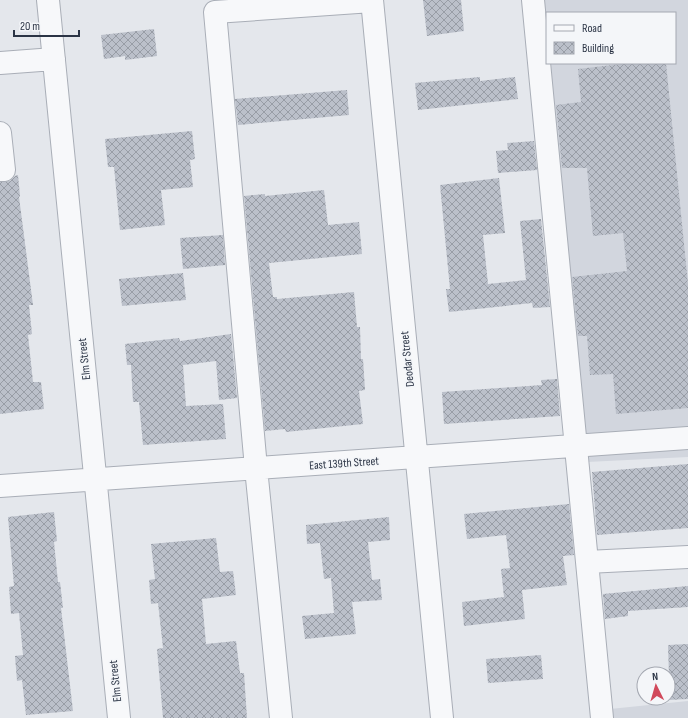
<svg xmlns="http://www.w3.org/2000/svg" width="688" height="718" font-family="'Sofia Sans Condensed',sans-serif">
	<defs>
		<pattern id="building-cross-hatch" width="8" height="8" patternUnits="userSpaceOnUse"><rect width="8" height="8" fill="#bbc0ca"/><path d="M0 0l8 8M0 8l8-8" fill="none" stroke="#989da6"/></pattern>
	</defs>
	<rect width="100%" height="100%" fill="#e4e7ec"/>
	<path fill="#d2d6de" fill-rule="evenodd" d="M539,0H688V457L587,462ZM547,13H675V63H547Z
		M688,701V718H611L610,709Z"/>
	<path fill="url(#building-cross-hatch)" d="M423,0H461L464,31L427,36Z
		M154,29L157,56L125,60V56L104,59L101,35Z
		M630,63H666L688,284V408L616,414L613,374L590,375L587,336H578L572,277L627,271L623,233L593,236L587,168H562L556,105L581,102L578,69Z
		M480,77V81L515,77L518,99L418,110L415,83Z
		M347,90L349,115L238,125L235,99Z
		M192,131L195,159L190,160L193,187L161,190L165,225L120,230L114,167H108L105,139Z
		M534,141L537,170L498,173L496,151L508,150L507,143Z
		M18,175L20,196L19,197L33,305H29L32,334L28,335L33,382H41L44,409L0,414V182L10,181L15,176Z
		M499,178L505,233L483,235L488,284L526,280L520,221L541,219L550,307L533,308L532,303L449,312L446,289H450L440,185Z
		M324,190L328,225L359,222L362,254L269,263L273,297H277V299L354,292L357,327H360L361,359H363L365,390L359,391L363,424L286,432L285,429L265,431L244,196L265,194V196Z
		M223,235L225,265L183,269L180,238Z
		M183,273L186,300L122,306L119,279Z
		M231,334L237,398L219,400L216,361L183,365L186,406L223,404L226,439L143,445L139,402H133L131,365H127L125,344L179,338L180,341Z
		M557,379L560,416L444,424L442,392L542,385L541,380Z
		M688,464V528L597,535L592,472Z
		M569,504L574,555L563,556L567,585L522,590L525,619L464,626L462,602L504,597L501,569L510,568L506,535L467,539L464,514Z
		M54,512L57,541L54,542L58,582H60L63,608H61L73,711L26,715L22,680L17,681L15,656L23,655L19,613L11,614L9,587L14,586L8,517Z
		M389,517L390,540L368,542L372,580L380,579L382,600L352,602L356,634L305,639L302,616L334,613L331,578L324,579L320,543L307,544L306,525Z
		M216,538L220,572L233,571L236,595L202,599L206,644L236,641L240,673H244L247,718H163L157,649L163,648L158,603L151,604L149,580L155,579L151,544Z
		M688,586V607L628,611V616L605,619L603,594Z
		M688,644V699L668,700L669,676L668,645Z
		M541,655L543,679L488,683L486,659Z"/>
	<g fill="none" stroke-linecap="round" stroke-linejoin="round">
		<defs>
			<path id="minor" d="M48,0L119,718
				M372,0L442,718
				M533,0L602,718
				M0,63L54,59
				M0,133L4,170H0
				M0,486L688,438
				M587,562L688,557
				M281,718L256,468L215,12L372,1"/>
		</defs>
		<use href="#minor" stroke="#a9aeb7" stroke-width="24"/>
		<use href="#minor" stroke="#f7f8fa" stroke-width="22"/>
	</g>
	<g text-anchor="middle" stroke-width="3" stroke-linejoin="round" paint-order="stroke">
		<g font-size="12" fill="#2b3445" stroke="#f4f6f9">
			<text transform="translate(84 359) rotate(-96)" y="4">Elm Street</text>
			<text transform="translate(407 359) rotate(-96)" y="4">Deodar Street</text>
			<text transform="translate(344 463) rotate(-4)" y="4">East 139th Street</text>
			<text transform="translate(115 681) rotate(-96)" y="4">Elm Street</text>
		</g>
	</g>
	<rect x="546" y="12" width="130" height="52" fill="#f4f6f9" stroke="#a4a8b1"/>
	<rect x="554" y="25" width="20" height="6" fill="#f7f8fa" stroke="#a4a8b1"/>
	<text x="582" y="32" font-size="12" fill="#2b3445">Road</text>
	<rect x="554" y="42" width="20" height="12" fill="url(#building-cross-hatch)" stroke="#a4a8b1"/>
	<text x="582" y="52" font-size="12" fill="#2b3445">Building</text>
	<g transform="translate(656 686) rotate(355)"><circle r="19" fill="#f4f6f9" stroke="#a4a8b1"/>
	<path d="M0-3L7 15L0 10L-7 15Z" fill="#d1495b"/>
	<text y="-6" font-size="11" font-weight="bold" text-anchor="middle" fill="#2b3445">N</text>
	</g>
	<path d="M14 30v6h65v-6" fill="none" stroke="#2b3445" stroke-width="2"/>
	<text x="20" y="30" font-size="12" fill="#2b3445" stroke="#f4f6f9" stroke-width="3" paint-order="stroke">20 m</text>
</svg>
